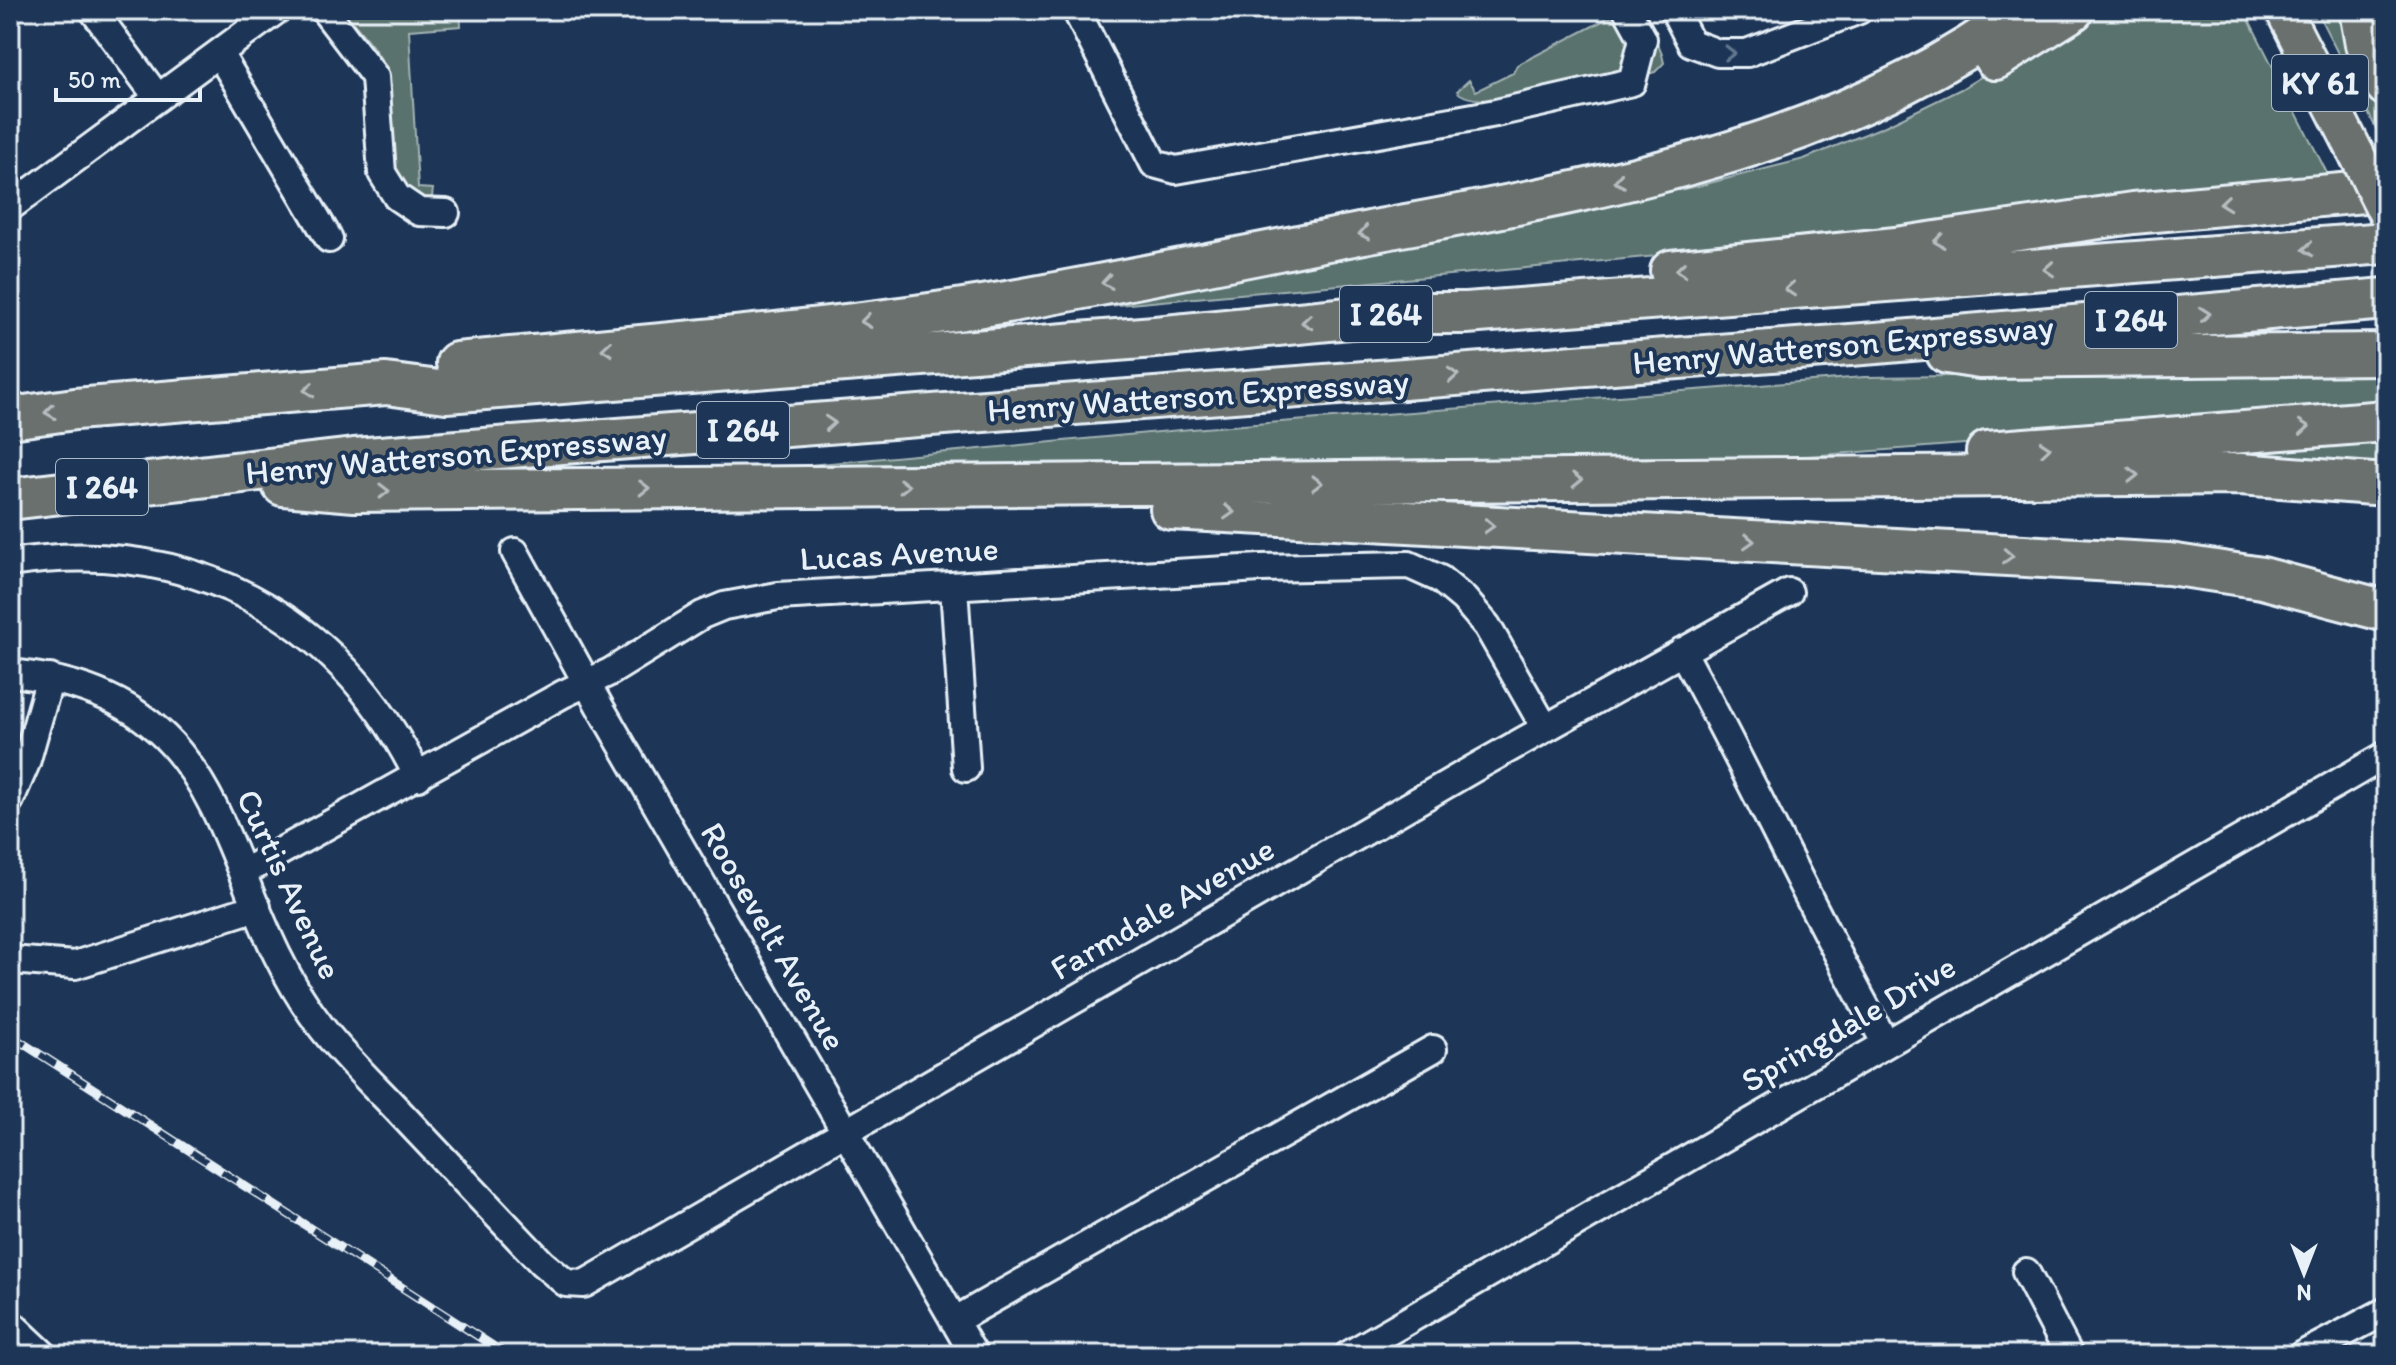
<svg xmlns="http://www.w3.org/2000/svg" width="2396" height="1365" font-family="Itim,sans-serif">
	<rect width="100%" height="100%" fill="#1d3557"/>
	<filter id="ink" filterUnits="userSpaceOnUse"><feTurbulence type="fractalNoise" baseFrequency=".0125" numOctaves="2"/><feDisplacementMap in="SourceGraphic" scale="16" xChannelSelector="R" yChannelSelector="G"/><feConvolveMatrix kernelMatrix="1 2 1 2 8 2 1 2 1" color-interpolation-filters="sRGB"/></filter>
	<g filter="url(#ink)">
		<path fill="#5a726e" stroke="#a1b2b3" stroke-width="2" d="M343,10H460L461,26L409,30L418,188L433,189L432,197C378,206 395,101 386,71C380,50 356,28 343,10Z
			M1624,10C1643,24 1660,38 1664,63L1655,72C1624,81 1476,116 1457,91L1469,80L1476,91L1513,73L1517,65Z
			M2090,10H2244L2331,181L1856,238L1074,309L1698,186L1804,159L1885,126L1961,89Z
			M2316,10H2348L2374,93L2386,107V148Z
			M2386,371V412L1702,464L744,471L1191,429L1864,377Z
			M2386,437V467L2277,457L2148,458Z"/>
		<g fill="none" stroke-linecap="round" stroke-linejoin="round">
			<defs>
				<path id="minor" d="M93,10L158,98
					M324,10L375,77L382,173L397,197L419,212L446,213
					M1076,10L1154,164L1176,170L1496,113L1632,82L1643,39L1627,10
					M1674,10L1691,43L1718,53H1747L1859,10
					M219,53L329,239
					M10,207L277,10
					M515,552L600,707L974,1355
					M10,563C190,536 338,613 418,777
					M954,587L966,768
					M1682,651C1753,780 1813,914 1885,1042
					M10,673C247,696 210,885 322,1028C347,1060 377,1088 404,1117C450,1166 496,1214 542,1263L566,1283L584,1284L1478,766L1789,592
					M10,800L26,763L50,678
					M244,872L563,694L610,672L702,615L724,606L778,596L1261,568L1409,565L1440,579L1464,599L1487,626L1545,728
					M10,960L75,965L257,907
					M2026,1272L2069,1355
					M954,1321L1433,1049
					M10,1323L44,1355
					M1348,1355L2386,755
					M2302,1355L2386,1311"/>
				<path id="major" d="M2283,10L2357,155"/>
				<path id="highway" d="M2360,10L2366,44L2386,85
					M1995,59L2073,10
					M1671,271L1896,248L2133,213L2386,190
					M1947,353L1980,358L2386,354
					M457,363C640,345 825,333 1007,302C1125,281 1242,257 1359,234C1590,190 1830,154 2023,10
					M10,418L75,409L386,384L446,392L1155,337L1400,313H1466L2386,243
					M1987,452L2386,421
					M283,485L355,491L2240,474L2386,485
					M10,499L354,459L1876,343L2386,299
					M1171,509L2169,564L2262,578L2386,611"/>
			</defs>
			<use href="#minor" stroke="#e8f1f8" stroke-width="32"/>
			<use href="#major" stroke="#e8f1f8" stroke-width="40"/>
			<use href="#highway" stroke="#e8f1f8" stroke-width="46"/>
			<use href="#minor" stroke="#1d3557" stroke-width="26"/>
			<use href="#major" stroke="#6a706d" stroke-width="34"/>
			<use href="#highway" stroke="#6a706d" stroke-width="40"/>
			<defs>
				<path id="rail" d="M10,1035L507,1355"/>
			</defs>
			<use href="#rail" stroke="#e8f1f8" stroke-width="9"/>
			<use href="#rail" stroke="#1d3557" stroke-width="6" stroke-dasharray="18" stroke-linecap="butt"/>
			<defs>
				<path id="major-bridge" d="M2357,155L2386,213"/>
			</defs>
			<use href="#major-bridge" stroke="#e8f1f8" stroke-width="40" stroke-linecap="butt"/>
			<use href="#major-bridge" stroke="#6a706d" stroke-width="34"/>
		</g>
		<defs><path id="oneway-chevron" d="M-2-3.5L2.5 0L-2 3.5" fill="none" stroke-width="1.6" stroke-linecap="round" stroke-linejoin="round" transform="scale(2)"/></defs>
		<use stroke="#64778f" href="#oneway-chevron" transform="translate(1730 53) rotate(1)"/>
		<g stroke="#b6bdc0">
			<use href="#oneway-chevron" transform="translate(1619 181) rotate(169)"/>
			<use href="#oneway-chevron" transform="translate(2225 203) rotate(174)"/>
			<use href="#oneway-chevron" transform="translate(1364 233) rotate(169)"/>
			<use href="#oneway-chevron" transform="translate(1939 241) rotate(172)"/>
			<use href="#oneway-chevron" transform="translate(2308 249) rotate(176)"/>
			<use href="#oneway-chevron" transform="translate(2049 269) rotate(176)"/>
			<use href="#oneway-chevron" transform="translate(1681 270) rotate(174)"/>
			<use href="#oneway-chevron" transform="translate(1107 282) rotate(171)"/>
			<use href="#oneway-chevron" transform="translate(1790 289) rotate(176)"/>
			<use href="#oneway-chevron" transform="translate(2205 314) rotate(-5)"/>
			<use href="#oneway-chevron" transform="translate(866 321) rotate(173)"/>
			<use href="#oneway-chevron" transform="translate(1307 322) rotate(174)"/>
			<use href="#oneway-chevron" transform="translate(607 349) rotate(175)"/>
			<use href="#oneway-chevron" transform="translate(1453 375) rotate(-4)"/>
			<use href="#oneway-chevron" transform="translate(309 390) rotate(175)"/>
			<use href="#oneway-chevron" transform="translate(50 412) rotate(172)"/>
			<use href="#oneway-chevron" transform="translate(830 423) rotate(-4)"/>
			<use href="#oneway-chevron" transform="translate(2304 427) rotate(-4)"/>
			<use href="#oneway-chevron" transform="translate(2045 448) rotate(-5)"/>
			<use href="#oneway-chevron" transform="translate(2133 475) rotate(-1)"/>
			<use href="#oneway-chevron" transform="translate(1577 480) rotate(-1)"/>
			<use href="#oneway-chevron" transform="translate(1317 483)"/>
			<use href="#oneway-chevron" transform="translate(904 486) rotate(-1)"/>
			<use href="#oneway-chevron" transform="translate(644 488) rotate(-1)"/>
			<use href="#oneway-chevron" transform="translate(384 491) rotate(-1)"/>
			<use href="#oneway-chevron" transform="translate(1229 512) rotate(3)"/>
			<use href="#oneway-chevron" transform="translate(1489 526) rotate(3)"/>
			<use href="#oneway-chevron" transform="translate(1749 541) rotate(3)"/>
			<use href="#oneway-chevron" transform="translate(2008 556) rotate(3)"/>
		</g>
	</g>
	<g text-anchor="middle" stroke-width="8" stroke-linejoin="round" paint-order="stroke">
		<g fill="#1d3557" stroke="#abb9c8" stroke-width="2">
			<rect x="2272" y="55" width="96" height="56" rx="6"/>
			<rect x="1340" y="286" width="92" height="56" rx="6"/>
			<rect x="2085" y="292" width="92" height="56" rx="6"/>
			<rect x="697" y="402" width="92" height="56" rx="6"/>
			<rect x="56" y="459" width="92" height="56" rx="6"/>
		</g>
		<g font-size="32" font-weight="bold" fill="#e8f1f8">
			<text x="2320" y="94">KY 61</text>
			<text x="1386" y="325">I 264</text>
			<text x="2131" y="331">I 264</text>
			<text x="743" y="441">I 264</text>
			<text x="102" y="498">I 264</text>
		</g>
		<g font-size="34" fill="#e8f1f8" stroke="#1d3557">
			<text transform="translate(1843 344) rotate(-5)" y="12">Henry Watterson Expressway</text>
			<text transform="translate(1198 395) rotate(-4)" y="12">Henry Watterson Expressway</text>
			<text transform="translate(456 454) rotate(-5)" y="12">Henry Watterson Expressway</text>
			<text transform="translate(899 553) rotate(-3)" y="12">Lucas Avenue</text>
			<text transform="translate(290 884) rotate(65)" y="12">Curtis Avenue</text>
			<text transform="translate(1162 908) rotate(-30)" y="12">Farmdale Avenue</text>
			<text transform="translate(774 936) rotate(60)" y="12">Roosevelt Avenue</text>
			<text transform="translate(1848 1023) rotate(-30)" y="12">Springdale Drive</text>
		</g>
	</g>
	<rect width="2396" height="1365" fill="none" stroke="#1d3557" stroke-width="40"/>
	<rect x="20" y="20" width="2356" height="1325" fill="none" stroke="#e8f1f8" stroke-width="3" filter="url(#ink)"/>
	<g transform="translate(2304 1273) rotate(180)" stroke="#1d3557" stroke-width="6" paint-order="stroke">
	<path d="M0-6L14 30L0 20L-14 30Z" fill="#e8f1f8"/>
	<text y="-12" font-size="22" font-weight="bold" text-anchor="middle" fill="#e8f1f8">N</text>
	</g>
	<path d="M56 88v12h144v-12" fill="none" stroke="#e8f1f8" stroke-width="4"/>
	<text x="68" y="88" font-size="24" fill="#e8f1f8" stroke="#1d3557" stroke-width="6" paint-order="stroke">50 m</text>
</svg>
